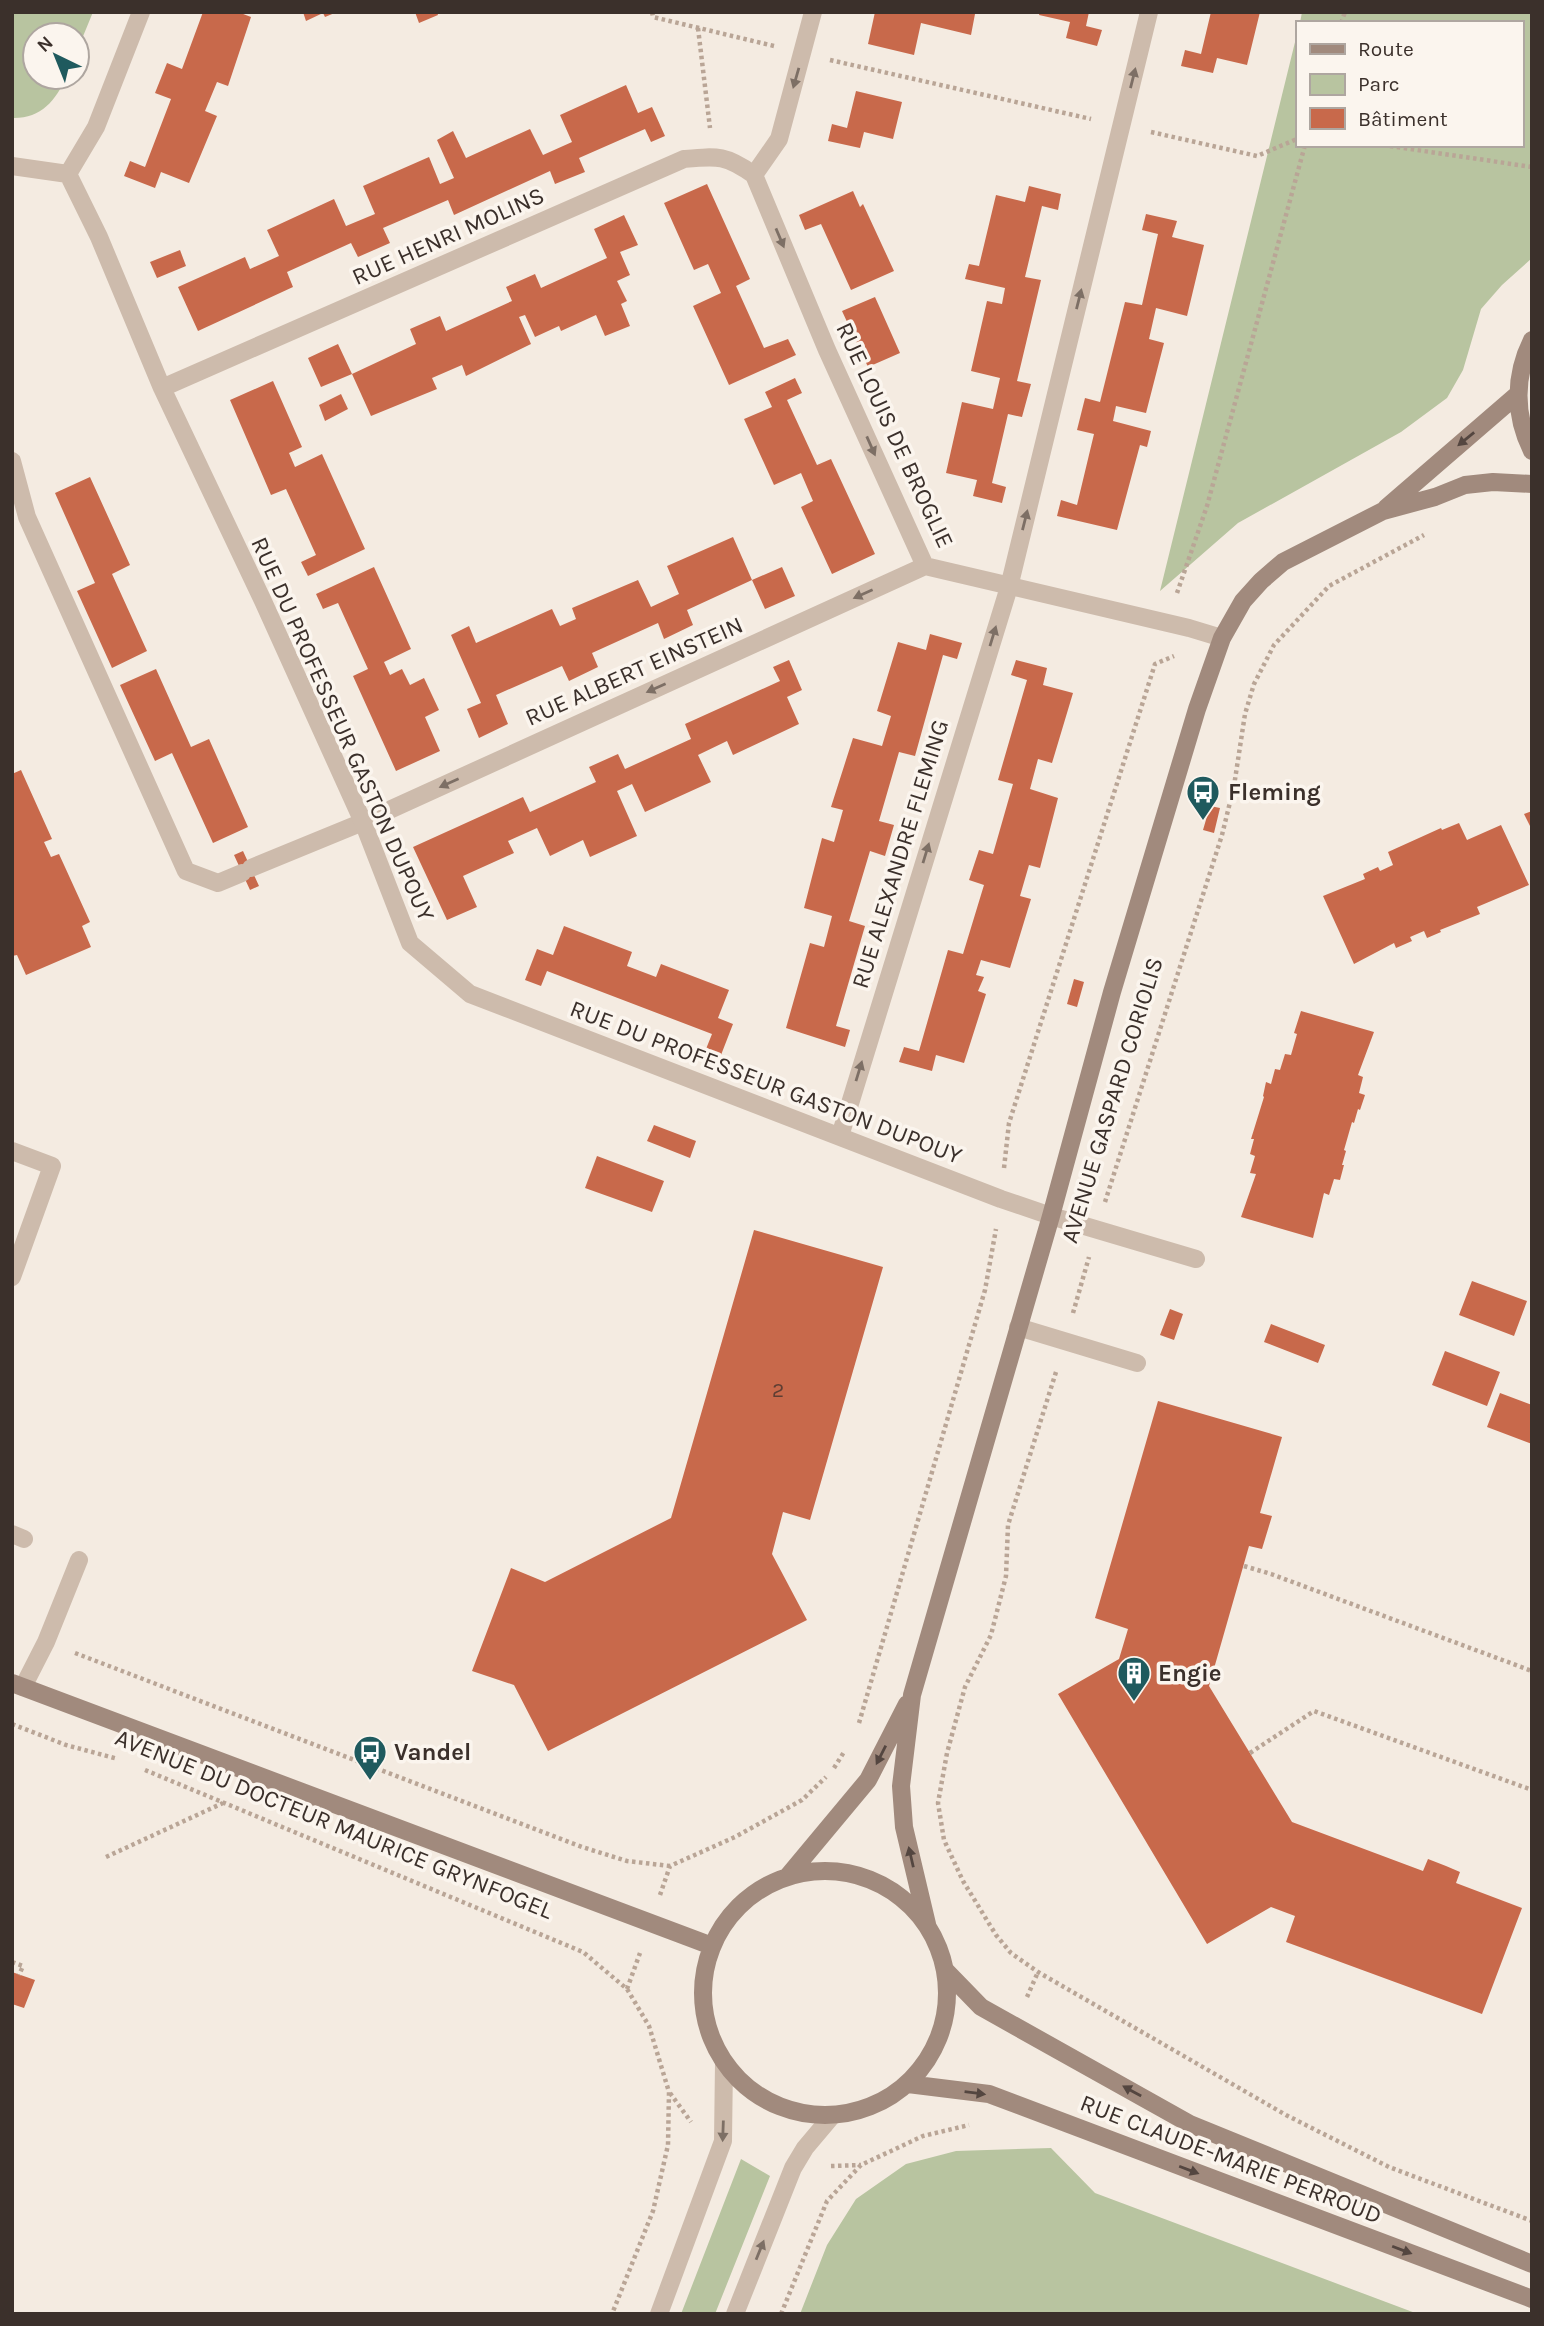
<svg xmlns="http://www.w3.org/2000/svg" width="1544" height="2326" font-family="Karla,sans-serif">
	<rect width="100%" height="100%" fill="#f4ebe1"/>
	<path fill="#b8c4a0" d="M12,12H93L77,51V35H35V77H66C56,101 40,119 12,118Z
		M1302,12H1531L1532,258L1502,285L1481,309L1463,370L1447,398L1401,432L1238,523L1160,591L1297,34V145H1521V23H1300Z
		M1051,2148L1095,2193L1418,2314H800L827,2245L856,2199L906,2164L956,2151Z
		M741,2159L770,2176L715,2314H681Z"/>
	<path fill="#c8694b" d="M203,12H238L251,17L228,86L217,82L205,111L217,116L189,183L161,172L155,188L124,176L130,161L145,167L171,99L155,93L167,63L182,69Z
		M303,12H337L325,17L323,13L306,21Z
		M415,12H437L438,15L419,23Z
		M875,12H966L975,14L971,35L921,23L914,55L868,44Z
		M1040,12H1089L1086,26L1102,30L1097,46L1066,38L1070,22L1039,15Z
		M1211,12H1260L1247,65L1217,58L1213,73L1181,66L1185,50L1201,54Z
		M626,85L638,113L652,107L665,136L651,142L645,129L579,158L585,172L555,184L550,171L454,215L448,200L383,228L390,243L358,257L351,243L287,272L293,287L198,331L178,287L245,257L250,269L279,256L267,230L334,199L346,226L375,214L363,186L429,157L440,184L454,178L437,140L453,131L466,158L530,129L543,155L572,142L560,115Z
		M856,91L902,102L893,139L864,132L860,148L828,141L832,124L847,128Z
		M707,184L750,279L736,286L764,348L788,339L796,355L729,385L693,306L721,293L708,264L694,270L664,203Z
		M1029,186L1061,194L1058,210L1042,206L1025,277L1041,280L1017,381L1031,384L1022,417L1008,414L992,483L1006,487L1002,503L973,496L977,480L946,473L962,402L993,409L1000,378L971,371L987,301L1002,304L1005,288L965,279L969,264L979,266L996,195L1025,202Z
		M853,191L860,207L863,204L894,271L851,290L821,224L805,230L799,215Z
		M1146,214L1177,221L1172,237L1204,245L1187,316L1156,308L1149,339L1164,343L1146,413L1116,406L1113,421L1151,431L1147,447L1140,445L1117,530L1057,516L1061,500L1077,505L1094,434L1077,430L1085,398L1100,402L1125,302L1142,305L1158,234L1142,230Z
		M624,215L638,245L620,252L630,275L617,281L627,301L621,304L630,326L605,336L596,315L561,331L559,326L535,337L525,315L519,317L531,344L466,376L462,365L432,378L437,389L371,416L352,374L416,344L410,329L440,316L446,331L512,301L506,287L535,274L541,288L607,258L594,229Z
		M180,250L186,266L157,278L150,262Z
		M875,297L900,353L868,367L842,311Z
		M338,344L352,374L321,387L308,358Z
		M795,378L802,393L787,400L817,465L831,459L875,554L832,574L801,507L813,501L801,473L774,485L744,419L772,407L765,392Z
		M273,381L302,447L289,453L295,467L322,454L365,549L308,576L301,562L316,555L286,489L271,495L230,400Z
		M341,394L348,409L325,421L319,405Z
		M90,477L130,565L112,574L147,651L112,668L77,591L95,583L55,493Z
		M733,537L752,580L687,610L693,625L664,639L658,623L592,653L598,667L569,681L562,666L496,695L508,724L479,738L467,709L481,703L451,635L469,626L476,643L552,609L560,626L576,619L572,608L638,580L651,607L679,594L667,566Z
		M374,567L411,649L384,662L390,675L402,669L410,685L424,678L439,710L425,717L440,751L396,771L353,676L368,669L338,603L323,609L316,594Z
		M782,567L795,596L765,609L752,580Z
		M930,634L962,643L957,659L943,655L915,756L899,752L879,821L894,825L885,856L870,851L849,921L865,926L836,1026L850,1030L845,1047L786,1028L810,943L824,947L832,916L804,908L822,838L834,842L843,810L831,807L853,738L882,746L891,716L877,711L898,642L926,650Z
		M789,660L802,690L787,697L799,724L733,755L727,741L698,755L711,782L645,812L632,784L617,791L637,836L590,857L583,840L550,856L537,828L508,841L514,853L463,876L477,907L447,920L413,847L523,797L530,812L596,782L589,767L618,754L625,769L691,739L685,724L780,681L773,667Z
		M1016,660L1047,668L1043,685L1073,693L1052,763L1038,759L1030,789L1058,798L1040,868L1029,865L1020,896L1031,899L1010,968L981,960L976,975L984,977L978,991L986,994L964,1063L936,1055L932,1071L899,1062L904,1047L919,1051L948,950L963,954L984,885L969,880L979,850L993,854L1013,784L998,780L1027,680L1011,675Z
		M156,669L191,747L209,739L248,827L213,843L172,753L155,761L120,685Z
		M21,770L52,839L44,842L51,857L59,854L90,922L82,926L91,947L26,975L17,955L12,956V774Z
		M1210,806L1220,808L1214,833L1203,830Z
		M1532,811V830L1524,814Z
		M1459,823L1467,840L1501,825L1529,885L1477,907L1480,914L1440,930L1441,932L1427,938L1424,931L1410,937L1412,941L1396,948L1394,943L1354,964L1323,896L1365,879L1363,874L1378,867L1380,871L1393,865L1388,852L1441,828L1442,830Z
		M243,851L259,886L250,890L234,855Z
		M564,926L632,952L627,966L656,977L661,964L729,990L718,1018L733,1024L721,1055L706,1049L712,1034L547,971L541,986L525,980L537,949L553,955Z
		M1074,979L1084,982L1077,1007L1067,1004Z
		M1301,1011L1374,1032L1358,1075L1363,1077L1359,1093L1365,1095L1360,1110L1358,1109L1354,1123L1352,1122L1344,1150L1346,1151L1342,1165H1344L1340,1180L1334,1179L1329,1195L1324,1193L1313,1238L1241,1217L1256,1174L1250,1173L1255,1156L1250,1154L1254,1139H1251L1264,1097L1263,1096L1266,1082L1271,1084L1275,1069L1280,1070L1285,1054L1291,1055L1297,1034L1294,1033Z
		M654,1125L696,1141L690,1158L647,1141Z
		M597,1156L664,1181L652,1212L585,1188Z
		M754,1230L883,1267L810,1520L783,1512L772,1554L807,1620L548,1751L514,1685L472,1671L511,1568L545,1582L671,1518Z
		M1472,1281L1527,1301L1514,1336L1459,1315Z
		M1170,1309L1183,1314L1174,1340L1160,1335Z
		M1271,1324L1325,1345L1318,1363L1264,1342Z
		M1445,1351L1500,1372L1487,1406L1432,1385Z
		M1500,1393L1532,1405V1444L1487,1427Z
		M1158,1401L1282,1437L1260,1513L1272,1516L1262,1549L1249,1546L1209,1686L1292,1822L1423,1871L1428,1859L1446,1866L1460,1872L1456,1883L1522,1908L1482,2014L1286,1942L1295,1916L1271,1907L1207,1944L1058,1694L1119,1659L1128,1629L1095,1618Z
		M12,1972L35,1980L24,2008L12,2004Z"/>
	<g fill="none" stroke-linecap="round" stroke-linejoin="round">
		<path stroke="#b9a596" stroke-width="4.5" stroke-dasharray="3.5 3.5" stroke-linecap="butt" d="M652,12L653,17L774,46
			M1341,23L1345,12
			M698,28L710,128
			M830,60L1091,119
			M1151,132L1257,156L1297,139
			M1383,145L1532,167
			M1177,593L1207,506L1305,145
			M1004,1168L1009,1123L1155,664L1174,656
			M1105,1202L1222,835L1234,786L1245,714L1254,684L1274,645L1329,586L1424,535
			M1073,1313L1089,1257
			M1056,1372L1008,1525L1006,1576L991,1635L965,1687L947,1753L938,1803L944,1840L963,1881L996,1935L1011,1953L1038,1972L1286,2115L1389,2167L1532,2221
			M1244,1566L1271,1574L1532,1671
			M75,1653L582,1847L627,1861L670,1866
			M859,1723L985,1290L996,1229
			M12,1724L66,1745L118,1759
			M1250,1753L1314,1711L1532,1790
			M834,1768L844,1752
			M145,1770L583,1952L627,1989L649,2026L669,2092L668,2145L653,2211L612,2314
			M106,1857L223,1803
			M660,1895L670,1866L735,1837L802,1800L826,1777
			M12,1962L23,1966L19,1975
			M627,1989L640,1953
			M1027,1997L1038,1972
			M670,2093L691,2122
			M831,2166L861,2165
			M781,2314L827,2201L861,2165L923,2136L969,2125"/>
		<path stroke="#cdbbac" stroke-width="18" d="M12,461L27,517L186,871L218,883L242,873
			M251,868L363,822
			M12,1151L52,1166L12,1277
			M1051,1216L1196,1259
			M1018,1327L1137,1363
			M12,1534L24,1539
			M23,1687L46,1642L79,1560"/>
		<path stroke="#cdbbac" stroke-width="18" d="M12,166L68,174
			M68,174L99,237L162,388L263,601L363,822L410,943L470,994L1001,1199L1051,1216
			M68,174L96,127L141,12
			M754,175L827,350L925,566
			M754,175L779,139L813,12
			M162,388L684,159C718,156 726,155 754,175
			M925,566L1189,628L1222,638
			M363,822L925,566
			M840,1136L1009,587L1149,12
			M659,2314L723,2141L724,2063
			M735,2314L793,2168L805,2148L832,2116"/>
		<path stroke="#a18a7d" stroke-width="18" d="M1532,340C1514,376 1514,415 1532,451
			M1386,508L1518,394
			M12,1683L712,1946
			M703 1993a122 122 0 1 1 244 0a122 122 0 1 1-244 0Z
			M788,1876L868,1780L907,1704
			M927,1924L904,1827L901,1786L912,1695L1051,1216L1112,992L1197,709L1222,638L1243,601L1261,581L1283,562L1383,511L1435,497L1465,485L1493,482L1532,484
			M946,1971L981,2007L1190,2124L1532,2264
			M908,2084L989,2094L1532,2299"/>
	</g>
	<defs><path id="oneway-solid" d="M-6-.8H1V-3.2L6.5 0L1 3.2V.8H-6Z" transform="scale(1.75)"/></defs>
	<g fill="#7d6f65">
		<use href="#oneway-solid" transform="translate(796 78) rotate(106)"/>
		<use href="#oneway-solid" transform="translate(1133 78) rotate(-76)"/>
		<use href="#oneway-solid" transform="translate(780 238) rotate(67)"/>
		<use href="#oneway-solid" transform="translate(1079 299) rotate(-76)"/>
		<use href="#oneway-solid" transform="translate(871 446) rotate(66)"/>
		<use href="#oneway-solid" transform="translate(1025 520) rotate(-76)"/>
		<use href="#oneway-solid" transform="translate(863 594) rotate(156)"/>
		<use href="#oneway-solid" transform="translate(993 636) rotate(-73)"/>
		<use href="#oneway-solid" transform="translate(656 688) rotate(156)"/>
		<use href="#oneway-solid" transform="translate(449 783) rotate(156)"/>
		<use href="#oneway-solid" transform="translate(926 853) rotate(-73)"/>
		<use href="#oneway-solid" transform="translate(859 1071) rotate(-73)"/>
		<use href="#oneway-solid" transform="translate(723 2131) rotate(92)"/>
		<use href="#oneway-solid" transform="translate(760 2250) rotate(-68)"/>
	</g>
	<g fill="#544640">
		<use href="#oneway-solid" transform="translate(1466 439) rotate(141)"/>
		<use href="#oneway-solid" transform="translate(881 1755) rotate(117)"/>
		<use href="#oneway-solid" transform="translate(911 1857) rotate(-103)"/>
		<use href="#oneway-solid" transform="translate(1132 2091) rotate(-151)"/>
		<use href="#oneway-solid" transform="translate(975 2093) rotate(7)"/>
		<use href="#oneway-solid" transform="translate(1189 2170) rotate(21)"/>
		<use href="#oneway-solid" transform="translate(1402 2250) rotate(21)"/>
	</g>
	<defs>
		<symbol id="bus-pin" viewBox="-11 -11 22 30"><path d="M0 17L-7.5 6A9.5 9.5 0 1 1 7.5 6Z" fill="#1f5a5e" stroke="#fbf5ee"/><path d="M-5-6H5V4H4V6H2V4H-2V6H-4V4H-5ZM-3.5-4V0h7V-4ZM-3.5 1.2v1.5H-2V1.2ZM2 1.2v1.5H3.5V1.2Z" fill="#fff"/></symbol>
		<symbol id="building-pin" viewBox="-11 -11 22 30"><path d="M0 17L-7.5 6A9.5 9.5 0 1 1 7.5 6Z" fill="#1f5a5e" stroke="#fbf5ee"/><path d="M-4-6H4V6H1V3H-1V6H-4ZM-2.5-4.3h1.7v1.8h-1.7ZM.8-4.3h1.7v1.8H.8ZM-2.5-1h1.7V.8h-1.7ZM.8-1h1.7V.8H.8Z" fill="#fff"/></symbol>
	</defs>
	<g fill-rule="evenodd">
		<use href="#bus-pin" x="1184" y="773" width="38" height="52"/>
		<use href="#building-pin" x="1115" y="1654" width="38" height="52"/>
		<use href="#bus-pin" x="351" y="1733" width="38" height="52"/>
	</g>
	<g text-anchor="middle" stroke-width="7" stroke-linejoin="round" paint-order="stroke">
		<g font-size="21" fill="#5e3e33">
			<text x="778" y="1397">2</text>
		</g>
		<g font-size="24" fill="#3b302b" stroke="#fbf5ee">
			<text transform="translate(448 236) rotate(-24)" y="8">RUE HENRI MOLINS</text>
			<text transform="translate(895 435) rotate(65)" y="8">RUE LOUIS DE BROGLIE</text>
			<text transform="translate(634 671) rotate(-24)" y="8">RUE ALBERT EINSTEIN</text>
			<text transform="translate(343 729) rotate(66)" y="8">RUE DU PROFESSEUR GASTON DUPOUY</text>
			<text transform="translate(900 854) rotate(-73)" y="8">RUE ALEXANDRE FLEMING</text>
			<text transform="translate(766 1082) rotate(21)" y="8">RUE DU PROFESSEUR GASTON DUPOUY</text>
			<text transform="translate(1112 1100) rotate(-73)" y="8">AVENUE GASPARD CORIOLIS</text>
			<text transform="translate(334 1824) rotate(22)" y="8">AVENUE DU DOCTEUR MAURICE GRYNFOGEL</text>
			<text transform="translate(1231 2159) rotate(21)" y="8">RUE CLAUDE-MARIE PERROUD</text>
		</g>
		<g font-size="24" font-weight="bold" fill="#3b302b" stroke="#fbf5ee" text-anchor="start">
			<text x="1228" y="800">Fleming</text>
			<text x="1158" y="1681">Engie</text>
			<text x="394" y="1760">Vandel</text>
		</g>
	</g>
	<rect width="1544" height="2326" fill="none" stroke="#3b302b" stroke-width="28"/>
	<rect x="1296" y="21" width="228" height="126" fill="#fbf5ee" stroke="#aea6a0" stroke-width="2"/>
	<rect x="1310" y="44" width="35" height="10" fill="#a18a7d" stroke="#aea6a0" stroke-width="2"/>
	<text x="1358" y="56" font-size="21" fill="#3b302b">Route</text>
	<rect x="1310" y="74" width="35" height="21" fill="#b8c4a0" stroke="#aea6a0" stroke-width="2"/>
	<text x="1358" y="91" font-size="21" fill="#3b302b">Parc</text>
	<rect x="1310" y="108" width="35" height="21" fill="#c8694b" stroke="#aea6a0" stroke-width="2"/>
	<text x="1358" y="126" font-size="21" fill="#3b302b">Bâtiment</text>
	<g transform="translate(56 56) rotate(317)"><circle r="33" fill="#fbf5ee" stroke="#aea6a0" stroke-width="2"/>
	<path d="M0-5L12 26L0 18L-12 26Z" fill="#1f5a5e"/>
	<text y="-10" font-size="19" font-weight="bold" text-anchor="middle" fill="#3b302b">N</text>
	</g>
</svg>
